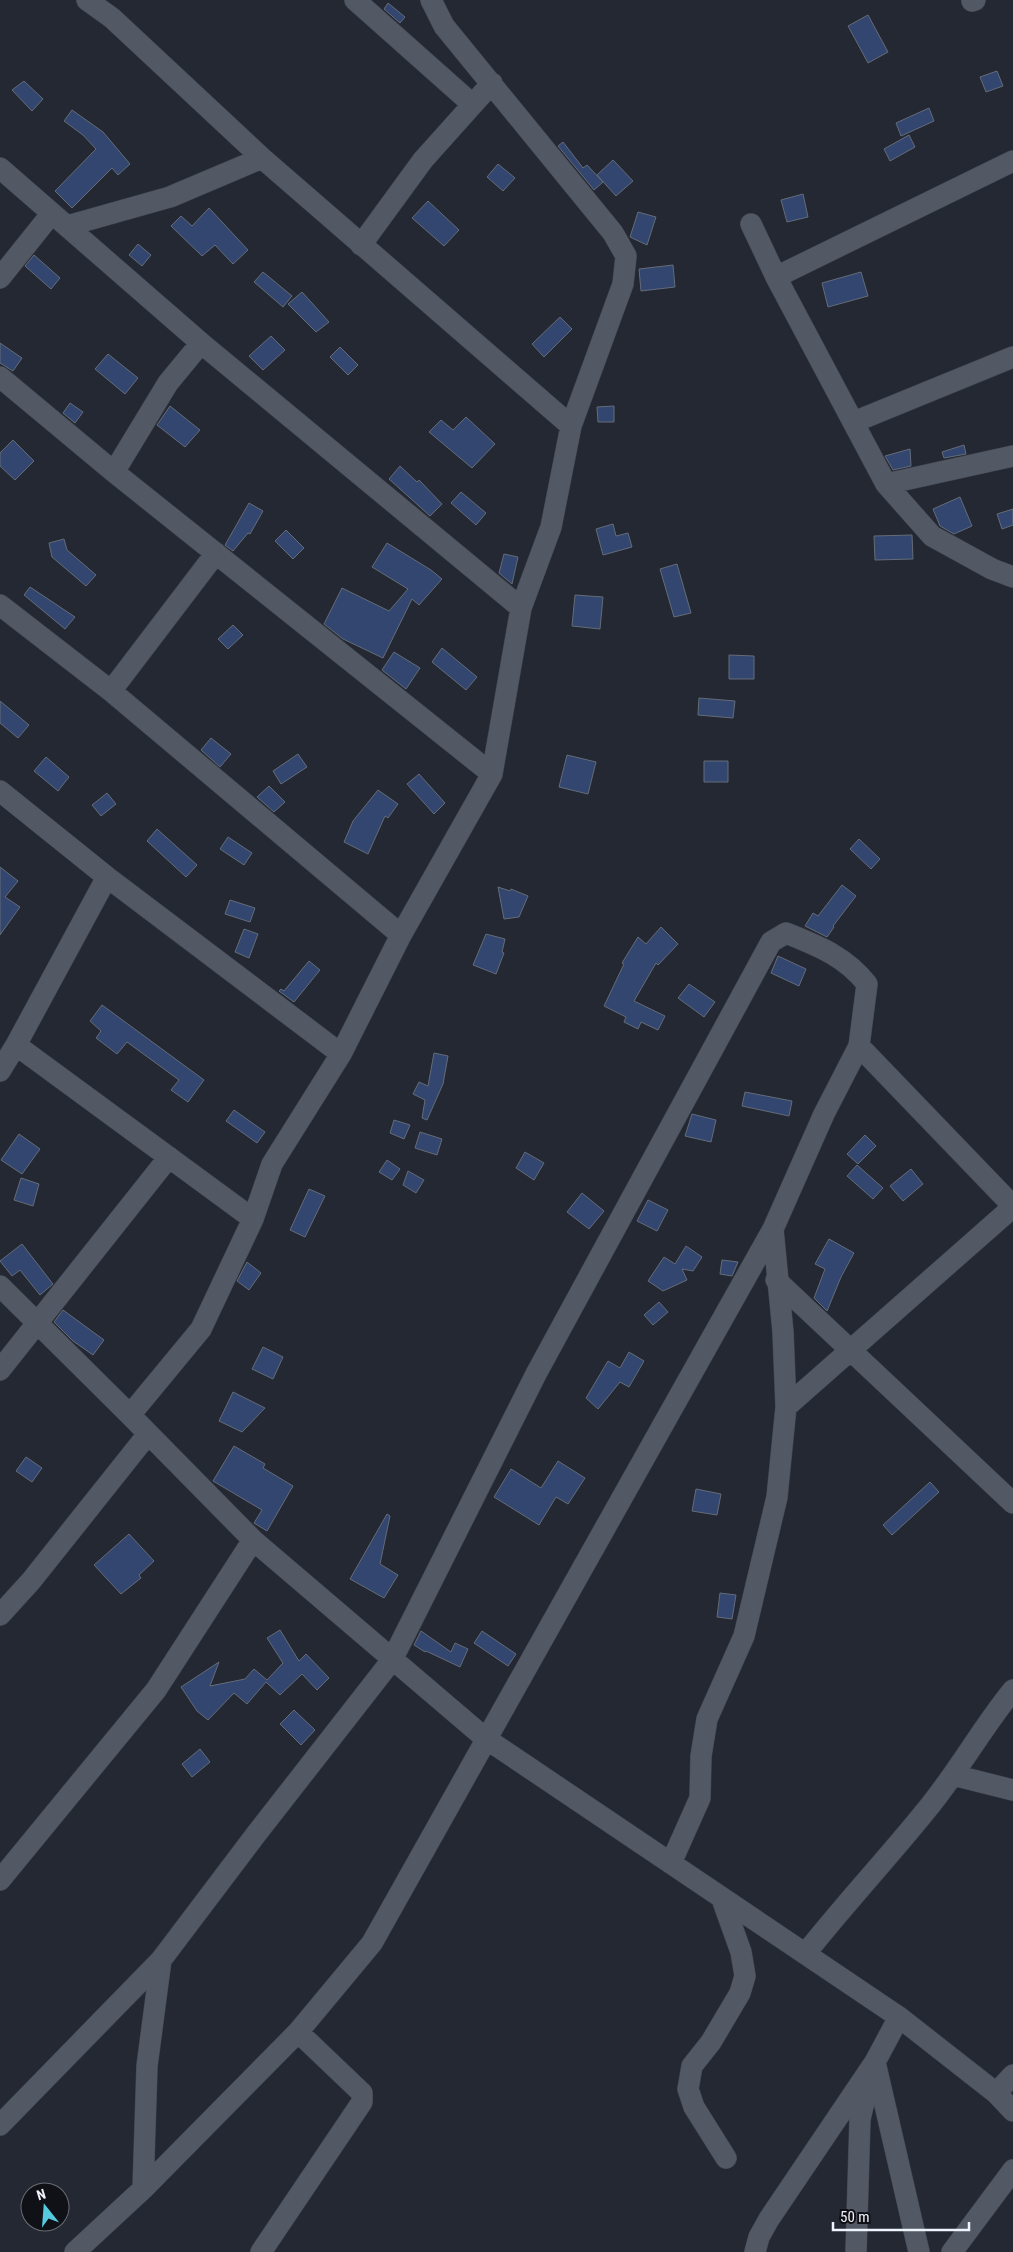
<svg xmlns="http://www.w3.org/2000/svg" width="1013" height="2252" font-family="'Roboto Condensed',sans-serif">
	<rect width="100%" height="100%" fill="#232833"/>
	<path fill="#32466f" stroke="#656c78" d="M388,3L405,17L400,23L384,9Z
		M868,15L888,52L868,63L848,26Z
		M997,71L1003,86L986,92L980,77Z
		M24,81L43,99L32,111L12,90Z
		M929,108L934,121L901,136L896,123Z
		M72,110L103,132L130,164L118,175L112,168L72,208L55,191L96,149L83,135L64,121Z
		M909,135L915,147L890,161L884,149Z
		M563,142L583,168L587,165L603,182L594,190L558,146Z
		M613,160L633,181L616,196L597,175Z
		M498,164L515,178L503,191L487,177Z
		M803,194L808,217L787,222L781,200Z
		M428,201L459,230L444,246L412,218Z
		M209,208L248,250L233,264L215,245L202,256L171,226L181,216L192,226Z
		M638,212L656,217L647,245L630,237Z
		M138,244L151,255L142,266L129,255Z
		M34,255L60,278L51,289L25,266Z
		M673,265L675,287L641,291L639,269Z
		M263,272L292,296L283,307L254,282Z
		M861,272L868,296L828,307L822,283Z
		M302,292L329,322L316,332L288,304Z
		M560,317L572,329L544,357L532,344Z
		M271,336L285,350L263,370L249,356Z
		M0,343L22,358L13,371L0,363Z
		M340,347L358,365L348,375L330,357Z
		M108,354L138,378L125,394L95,369Z
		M70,403L83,412L75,423L63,413Z
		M170,406L200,430L185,447L157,425Z
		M614,406V422H598L597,407Z
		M466,417L495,444L472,468L429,432L441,420L453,430Z
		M13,440L34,461L15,480L0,466V453Z
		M964,445L966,454L944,458L942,452Z
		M910,449L911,466L893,470L885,456Z
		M400,466L417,482L419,480L442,504L430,516L389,479Z
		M461,492L486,513L476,525L451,503Z
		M960,497L972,526L954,534L940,526L933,509Z
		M249,503L263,511L250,534L248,533L233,551L225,545Z
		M1013,509V525L1002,529L997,514Z
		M613,524L616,536L628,533L632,547L603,555L596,529Z
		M286,530L304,548L293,559L275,541Z
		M912,535L913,559L875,560L874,536Z
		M64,539L67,550L96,575L86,586L52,557L49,543Z
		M387,543L431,570L442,579L419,605L412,599L383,658L343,639L324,624L342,588L389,611L408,589L372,567Z
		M504,554L518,557L512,584L499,573Z
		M677,564L691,613L674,617L660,569Z
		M30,587L75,617L65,629L24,595Z
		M575,595L603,597L600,629L572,626Z
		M233,625L243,635L228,649L218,639Z
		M442,648L477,677L466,690L432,662Z
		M394,652L420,668L406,689L382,670Z
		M729,655L754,656V679H729Z
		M699,698L735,701L733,718L698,715Z
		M0,701L29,725L18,738L0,723Z
		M211,738L231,754L220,767L201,750Z
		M298,754L307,767L281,784L273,771Z
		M567,755L596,762L588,794L559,787Z
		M46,757L69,777L58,791L34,771Z
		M704,761H728V782H704Z
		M419,774L445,803L434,814L407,784Z
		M269,786L285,802L274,812L257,797Z
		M378,790L398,804L388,818L385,816L368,854L344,842L353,821Z
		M107,793L116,804L101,816L92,805Z
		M157,829L197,865L186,877L147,841Z
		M228,837L252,853L244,865L220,849Z
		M859,839L880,859L871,869L850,849Z
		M0,867L18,881L5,897L20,907L0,935Z
		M842,885L856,896L833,926L834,927L827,937L805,926L813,913L818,916Z
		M498,887L510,891L511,889L528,896L519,917L504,919Z
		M230,900L255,908L250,922L225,914Z
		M661,927L678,944L658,965L656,963L634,1001L665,1016L658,1030L641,1022L638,1029L624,1022L626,1017L604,1006L624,964L622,963L638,937L646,944Z
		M244,929L258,934L249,958L235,952Z
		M486,934L505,939L502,952L504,953L496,974L473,965Z
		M778,956L806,969L799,986L771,973Z
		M309,961L320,970L294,1002L279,991L281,989L284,991Z
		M689,984L715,1002L704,1017L678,998Z
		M102,1005L204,1080L188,1102L171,1090L179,1080L127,1042L117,1054L96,1038L101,1031L90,1021Z
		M434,1053L448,1056L443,1084L427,1120L422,1118L425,1100L413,1094L419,1082L428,1086Z
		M745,1092L792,1101L789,1116L742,1106Z
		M234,1110L265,1132L257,1143L226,1121Z
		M692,1114L716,1120L711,1142L685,1136Z
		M394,1120L410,1125L404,1139L390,1133Z
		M420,1132L442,1139L437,1155L415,1148Z
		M19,1134L40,1149L22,1174L1,1160Z
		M865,1135L876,1146L858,1164L847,1154Z
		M525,1152L544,1163L534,1180L516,1168Z
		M387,1160L400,1169L392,1180L379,1172Z
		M857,1165L883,1188L873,1199L847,1176Z
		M911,1169L923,1184L903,1201L890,1186Z
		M408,1171L424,1180L416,1193L403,1185Z
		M21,1178L39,1184L33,1206L14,1200Z
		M309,1189L325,1196L305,1237L290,1230Z
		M582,1193L604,1211L589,1229L567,1212Z
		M648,1200L668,1210L657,1231L637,1221Z
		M829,1239L854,1253L841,1277L827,1311L814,1298L825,1269L815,1264Z
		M22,1244L53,1284L40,1295L20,1270L12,1276L0,1261Z
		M686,1246L702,1257L693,1271L682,1269L687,1280L663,1291L648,1281L664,1257L675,1264Z
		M722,1260L738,1262L732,1276L720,1274Z
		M247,1262L261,1273L249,1290L237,1281Z
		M659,1302L668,1312L653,1325L644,1315Z
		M63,1310L104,1340L93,1355L73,1341L54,1322Z
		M263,1347L283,1357L273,1379L252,1369Z
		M629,1352L644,1361L629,1387L620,1382L598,1409L586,1398L608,1361L620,1368Z
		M233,1392L265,1408L242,1432L219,1421Z
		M234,1446L265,1464L263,1468L293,1486L267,1531L254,1523L262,1510L213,1481Z
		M26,1457L42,1468L32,1482L16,1471Z
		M558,1461L585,1478L568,1504L556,1497L539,1525L494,1497L511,1469L541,1488Z
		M930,1482L939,1492L892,1535L883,1525Z
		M696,1489L721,1494L717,1515L692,1511Z
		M387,1514L390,1516L380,1564L398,1575L384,1598L350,1579Z
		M129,1534L154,1561L139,1575L141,1578L121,1594L94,1565Z
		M720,1593L736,1595L732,1619L717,1617Z
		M280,1630L299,1661L306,1654L329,1678L317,1690L302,1674L280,1695L266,1682L247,1704L234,1693L208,1720L197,1711L181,1687L219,1662L210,1686L245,1679L254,1669L267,1680L283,1663L267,1638Z
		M421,1631L451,1652L455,1643L468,1649L460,1667L426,1651L425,1652L414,1645Z
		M482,1631L516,1654L508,1666L474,1643Z
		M294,1710L315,1730L301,1745L280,1724Z
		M200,1749L210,1762L192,1777L182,1764Z"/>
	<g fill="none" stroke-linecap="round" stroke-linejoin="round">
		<defs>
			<path id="street" d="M87,0L112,18L262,158L571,426
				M355,0L472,104
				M972,1L975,0
				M0,168L201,343L521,608
				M751,224L776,277L886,484L932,536L992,569L1013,577
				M67,226L170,197L262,158
				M361,245L423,160L492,83
				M776,277L1013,161
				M0,278L52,213
				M0,377L114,472L492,774
				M854,422L1013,357
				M114,472L168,383L201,343
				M886,484L1013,456
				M0,605L111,691L401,935
				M111,691L216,553
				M0,791L107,877L341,1054
				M16,1045L253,1219
				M859,1046L1013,1206
				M0,1071L16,1045L107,877
				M776,1280L1013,1503
				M0,1286L130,1415L253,1540L485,1738L899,2017L996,2093L1013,2111
				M0,1370L169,1157
				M786,1407L1013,1207
				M130,1415L201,1329L253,1219L272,1164L341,1054L401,935L492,774L521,608L551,527L571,426L623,284L626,256L613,233L444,26L431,0
				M0,1615L31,1581L148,1434
				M953,1775L1013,1790
				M671,1863L700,1798L701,1756L707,1719L744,1636L777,1497L786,1407L783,1332L773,1229
				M0,1880L156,1690L253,1540
				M722,1899L741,1952L745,1976L740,1993L711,2042L692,2066L688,2089L694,2107L726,2158
				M806,1953C844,1905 885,1861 924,1813C957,1774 981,1729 1013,1690
				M875,2062L919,2252
				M996,2093L1013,2075
				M0,2125L161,1960L257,1833L392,1660L536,1374L771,942L786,933C818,946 845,956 867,984L859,1046L824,1114L773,1229L372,1943L298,2032L143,2189L75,2252
				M143,2189L147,2066L161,1960
				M261,2252L362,2102V2093L298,2032
				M755,2252L759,2237L769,2219L875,2062L899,2017
				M856,2252L860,2119L865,2098L873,2081
				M952,2252L1013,2170"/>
		</defs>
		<use href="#street" stroke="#3e434c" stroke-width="22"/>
		<use href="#street" stroke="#525864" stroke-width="21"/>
	</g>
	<g transform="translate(45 2207) rotate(343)"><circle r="24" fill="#0f1116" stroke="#696b72"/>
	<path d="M0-4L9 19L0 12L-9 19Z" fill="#55cadf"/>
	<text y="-8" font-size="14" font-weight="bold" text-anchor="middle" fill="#eff3fb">N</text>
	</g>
	<path d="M833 2222v8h136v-8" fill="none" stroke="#eff3fb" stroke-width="2.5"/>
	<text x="840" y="2222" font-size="15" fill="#eff3fb" stroke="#0f1116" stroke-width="4" paint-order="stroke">50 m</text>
</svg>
